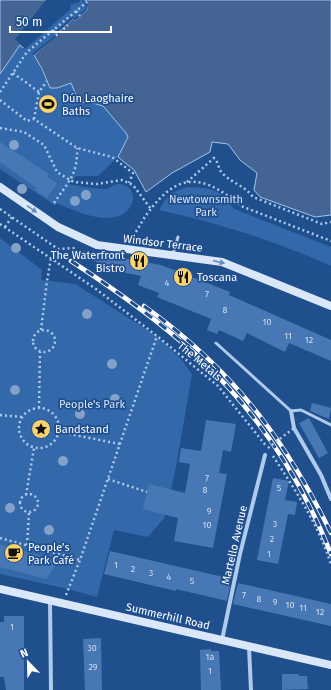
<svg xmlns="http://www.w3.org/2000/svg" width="331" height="690" font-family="'Fira Sans',sans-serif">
	<rect width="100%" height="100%" fill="#204f8e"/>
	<path fill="#3368ab" d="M78,0H84L88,8L34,55L50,88H57L71,83L79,102L93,103L103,106L126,133L128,137L118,157L98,176H76L69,184C77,186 96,189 105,189C112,189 114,181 124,185C141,192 132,214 115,217C95,221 74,210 56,203V206L0,169V74L20,44L71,2Z
		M188,187C203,188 215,187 226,199C231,205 230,206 237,210L331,247V266C276,241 218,223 159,210C168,195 171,192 188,187Z
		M0,238L42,270L41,280L75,284L157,336L181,359L192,374L176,467L165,517L148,537L114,530L97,597L68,589L0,574Z"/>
	<path fill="#446593" stroke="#a2c4ee" d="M0,0H78L71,2L23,48L20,45L0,74Z
		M84,0H331V215L315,217L260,197L254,190L257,173L240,160L228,144L212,142L210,152L172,173L146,192L134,170L118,157L128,137L126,133L103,106L93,103L79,102L71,83L57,88H50L42,69L34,55L59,34L58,32L73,19L75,21L87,10V2Z"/>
	<path fill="#204f8e" d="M46,0H80L79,2L70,5L71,9L25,49L15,39Z
		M82,0H84L88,4L87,10L75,21L73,19L58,32L60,34L34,55L32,54L57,34L56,31L72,17L75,18L86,9V4Z"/>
	<path fill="#4877b5" d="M0,142L49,174L47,177L57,183L47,198L35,190L37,188L0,162Z
		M80,251L106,253V255L161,265L220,288L230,292L229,295L331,340V361L289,343L285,352L247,333L243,341L219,330L217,334L207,330L211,319L157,297L159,293L138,285L141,276L117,271L104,263V267Z
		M312,403L331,408L329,419L310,411Z
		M309,418L328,453L319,458L299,423Z
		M206,420L236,424L231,452L223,450L219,473L227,474L213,548L174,541L178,518L143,509L149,484L185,493L190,464L179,462L181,448L201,451Z
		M273,478L289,481L285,500L297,502L295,515L288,514L278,564L257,560Z
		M0,545L57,560L54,568L46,579L0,567Z
		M110,551L228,578L227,580L231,581L227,601L176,589V591L104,574Z
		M238,583L331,604V626L233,604Z
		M4,616H24V690H6L4,677H0V622H4Z
		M101,638L102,690H85L83,639Z
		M211,649V651H219L221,690H201L200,650Z
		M282,674H299V676H307L308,689L282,690Z"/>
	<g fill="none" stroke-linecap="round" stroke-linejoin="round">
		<path stroke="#aecaec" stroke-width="2.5" stroke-dasharray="2 3" stroke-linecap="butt" d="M76,11L80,16
			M53,30L57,35L68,25
			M13,73L39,92
			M0,92L27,52L87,2
			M0,100L27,121L34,119L77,148L112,157L133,173L129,183
			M34,119L39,92L47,81
			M0,128L24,132L44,145L57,172L70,180L74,182L97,184L122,180L133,185L151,209
			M187,182L214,158C219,162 218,170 223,174C232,183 245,186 253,197L322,224L331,222
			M54,203C68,182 78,175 77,148
			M0,209L58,249L76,248
			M0,224L96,289L157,336L218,386L267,447
			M5,227L12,217
			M130,240C137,232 141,222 147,214C178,171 203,174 241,206L331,241
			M55,262L58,249
			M33 341a11 11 0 1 1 22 0a11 11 0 1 1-22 0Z
			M41,330L47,281L51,258
			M19 428a20 20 0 1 1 40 0a20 20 0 1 1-40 0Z
			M39,408L40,352
			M0,415L22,417
			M59,432L120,444
			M273,456C295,490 319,525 331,565
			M108,479L147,492
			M20 503a9 9 0 1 1 18 0a9 9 0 1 1-18 0Z
			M26,495L34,448
			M0,538L80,560
			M27,545L29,513
			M66,595L80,560L157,336"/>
		<path stroke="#aecaec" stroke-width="3" d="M173,254L178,237
			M216,343L291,411L301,410L331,425"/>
		<path stroke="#aecaec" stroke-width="4" d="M291,411L294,428L321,475L331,499
			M50,600L51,690
			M222,640L240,554L265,455
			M249,647L251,690"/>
		<path stroke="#dae7f9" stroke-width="8" d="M0,187L58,227L97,245L222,262L331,306
			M0,589L331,665"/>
		<defs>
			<path id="rail" d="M71,261C114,289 157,319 195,354C255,409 301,478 331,554
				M144,306C232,369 284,437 331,533"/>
		</defs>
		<use href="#rail" stroke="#fff" stroke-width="4.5"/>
		<use href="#rail" stroke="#204f8e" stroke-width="3" stroke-dasharray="9" stroke-linecap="butt"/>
		<path stroke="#aecaec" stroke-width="2.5" stroke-dasharray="2 3" stroke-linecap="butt" d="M268,448L294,428"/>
	</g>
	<g fill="#83a1c9">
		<circle cx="14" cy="145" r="5"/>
		<circle cx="22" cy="189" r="5"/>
		<circle cx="86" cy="195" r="5"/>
		<circle cx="75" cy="201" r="5"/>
		<circle cx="16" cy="248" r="5"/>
		<circle cx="87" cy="314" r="5"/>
		<circle cx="112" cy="364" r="5"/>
		<circle cx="15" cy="390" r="5"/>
		<circle cx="115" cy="399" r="5"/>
		<circle cx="80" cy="414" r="5"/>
		<circle cx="63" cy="461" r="5"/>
		<circle cx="10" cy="508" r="5"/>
		<circle cx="49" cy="530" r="5"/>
	</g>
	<defs><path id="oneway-solid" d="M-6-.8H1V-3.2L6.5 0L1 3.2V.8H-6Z"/></defs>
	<g fill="#6a8cb9">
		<use href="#oneway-solid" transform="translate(32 209) rotate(35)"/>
		<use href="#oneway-solid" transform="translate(219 262) rotate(13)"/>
	</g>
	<defs>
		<symbol id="stadium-disc" viewBox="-11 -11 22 22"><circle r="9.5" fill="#fad36f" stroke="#204f8e"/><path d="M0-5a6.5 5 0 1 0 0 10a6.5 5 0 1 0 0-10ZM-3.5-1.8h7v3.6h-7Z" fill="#111"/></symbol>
		<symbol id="restaurant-disc" viewBox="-11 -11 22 22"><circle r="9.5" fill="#fad36f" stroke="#204f8e"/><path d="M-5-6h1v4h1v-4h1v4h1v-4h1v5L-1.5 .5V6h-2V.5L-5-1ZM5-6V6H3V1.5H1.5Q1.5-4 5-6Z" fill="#111"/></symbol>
		<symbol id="sight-disc" viewBox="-11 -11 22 22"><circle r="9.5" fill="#fad36f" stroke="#204f8e"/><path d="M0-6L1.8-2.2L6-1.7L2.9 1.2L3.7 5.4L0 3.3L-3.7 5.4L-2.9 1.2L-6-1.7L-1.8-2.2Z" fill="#111"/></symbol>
		<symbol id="cafe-disc" viewBox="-11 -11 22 22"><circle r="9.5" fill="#fad36f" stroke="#204f8e"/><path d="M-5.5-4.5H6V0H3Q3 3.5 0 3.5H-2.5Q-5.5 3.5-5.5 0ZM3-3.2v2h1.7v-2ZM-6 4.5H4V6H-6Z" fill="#111"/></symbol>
	</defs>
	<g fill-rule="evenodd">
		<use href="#stadium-disc" x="37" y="93" width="22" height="22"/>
		<use href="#restaurant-disc" x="128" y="250" width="22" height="22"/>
		<use href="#restaurant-disc" x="172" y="266" width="22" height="22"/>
		<use href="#sight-disc" x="30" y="418" width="22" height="22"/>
		<use href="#cafe-disc" x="3" y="542" width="22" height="22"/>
	</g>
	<g text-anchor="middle" stroke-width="3.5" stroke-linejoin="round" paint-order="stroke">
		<g font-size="9" fill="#d1ddec">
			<text x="167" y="286">4</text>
			<text x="207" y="297">7</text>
			<text x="225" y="313">8</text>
			<text x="267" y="325">10</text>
			<text x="288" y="339">11</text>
			<text x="309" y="343">12</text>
			<text x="207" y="481">7</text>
			<text x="279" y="491">5</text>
			<text x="205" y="493">8</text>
			<text x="209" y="514">9</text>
			<text x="275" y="527">3</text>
			<text x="207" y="528">10</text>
			<text x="272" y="542">2</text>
			<text x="269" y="557">1</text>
			<text x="116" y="568">1</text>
			<text x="133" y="572">2</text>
			<text x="151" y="576">3</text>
			<text x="169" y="580">4</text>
			<text x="192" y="584">5</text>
			<text x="244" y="598">7</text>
			<text x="259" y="602">8</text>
			<text x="275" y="605">9</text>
			<text x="290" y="608">10</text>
			<text x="303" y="611">11</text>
			<text x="320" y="615">12</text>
			<text x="12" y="630">1</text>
			<text x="92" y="651">30</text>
			<text x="210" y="660">1a</text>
			<text x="93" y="670">29</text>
			<text x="210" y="674">1</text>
		</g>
		<g font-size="11" fill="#fff" stroke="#204f8e" text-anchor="start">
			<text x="62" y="102">Dún Laoghaire<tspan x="62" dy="13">Baths</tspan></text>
			<text x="125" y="259" text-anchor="end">The Waterfront<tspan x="125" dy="13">Bistro</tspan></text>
			<text x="197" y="281">Toscana</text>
			<text x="55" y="433">Bandstand</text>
			<text x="28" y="551">People’s<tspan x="28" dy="13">Park Café</tspan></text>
		</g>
		<g font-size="11" fill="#d4e4f9" stroke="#204f8e">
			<text x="206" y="203">Newtownsmith<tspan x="206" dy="13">Park</tspan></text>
			<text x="92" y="408">People's Park</text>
		</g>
		<g font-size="11" fill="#fff" stroke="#204f8e">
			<text transform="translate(163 243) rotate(7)" y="4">Windsor Terrace</text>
			<text transform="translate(200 361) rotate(40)" y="4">The Metals</text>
			<text transform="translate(234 545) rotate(-77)" y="4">Martello Avenue</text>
			<text transform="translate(168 616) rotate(13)" y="4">Summerhill Road</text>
		</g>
	</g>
	<g transform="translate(28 662) rotate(337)" stroke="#204f8e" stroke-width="3" paint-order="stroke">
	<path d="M0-3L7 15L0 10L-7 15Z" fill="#ffffff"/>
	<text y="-6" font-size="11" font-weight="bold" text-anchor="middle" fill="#ffffff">N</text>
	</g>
	<path d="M10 26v6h101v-6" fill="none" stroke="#ffffff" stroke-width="2"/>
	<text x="16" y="26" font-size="12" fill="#ffffff" stroke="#204f8e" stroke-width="3" paint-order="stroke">50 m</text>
</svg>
